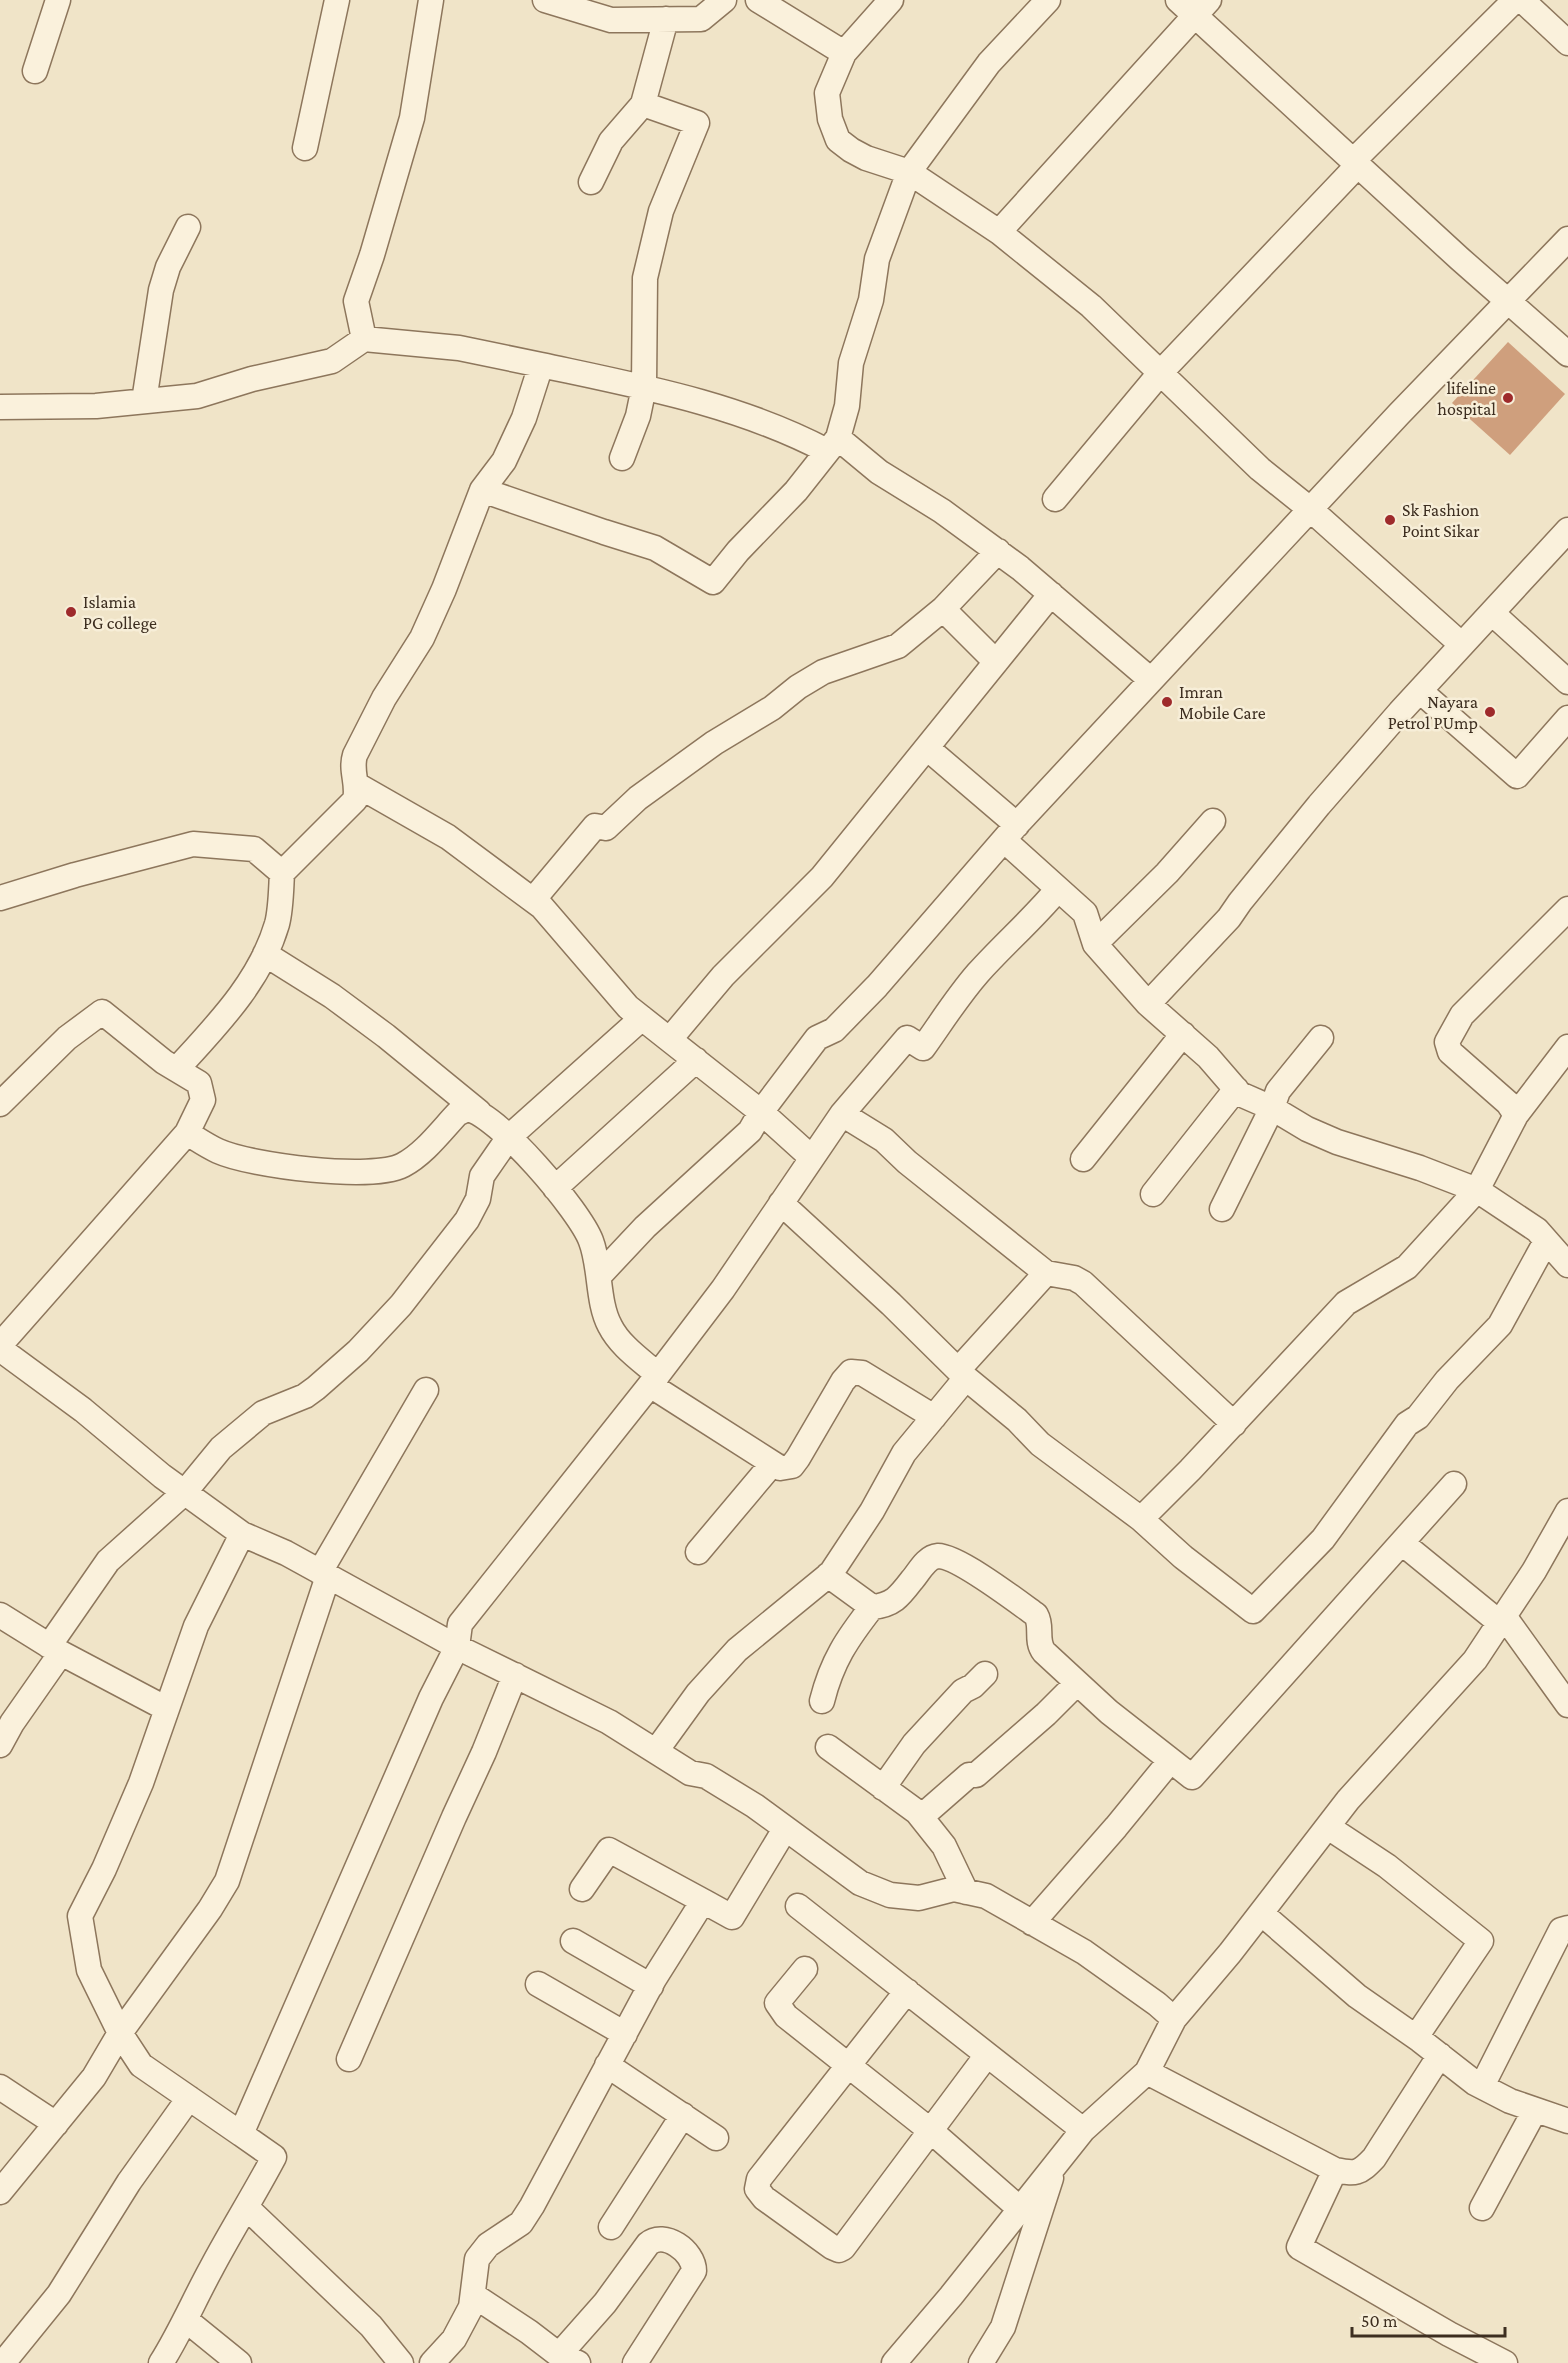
<svg xmlns="http://www.w3.org/2000/svg" width="1568" height="2363" font-family="'Crimson Pro',serif">
	<rect width="100%" height="100%" fill="#f0e4c8"/>
	<path fill="#cf9f7d" d="M1508,342L1565,394L1510,455L1452,403Z"/>
	<g fill="none" stroke-linecap="round" stroke-linejoin="round">
		<defs>
			<path id="minor" d="M545,0L611,20L701,19L724,0
				M758,0L844,53
				M891,0L844,53L827,93L830,119L838,140L851,150L866,158L909,172L999,232L1091,306L1260,469L1310,509L1462,645
				M1178,0L1460,259L1568,354
				M1522,0L1568,43
				M35,71L58,0
				M305,148L337,0
				M1353,161L1515,0
				M591,182L611,141L643,104
				M999,232L1209,0
				M364,339L356,301L372,255L412,118L431,0
				M541,365C639,386 738,404 827,451
				M144,401L161,290L168,267L188,227
				M0,407L96,406L197,396L252,379L332,361L364,339L459,348L541,365L524,418L504,461L482,490L444,589L422,638L384,698L355,755C350,771 359,784 355,800L282,873
				M838,438L879,472L942,511L1020,568L1151,680
				M622,458L638,416L644,387L645,278L661,211L697,123L643,104L666,19
				M482,490L604,532L655,548L713,582L738,551L796,491L838,438L847,406L851,363L871,300L877,259L909,172L989,63L1048,0
				M1055,499L1161,372L1358,165
				M943,609L998,551
				M1492,613L1568,682
				M1420,691L1517,776L1568,718
				M927,748L1017,825
				M357,785L448,837L542,907L628,1007L761,1112L812,1158
				M1004,840L1085,913L1095,944L1148,1004L1208,1057L1240,1094L1272,1108L1278,1091L1321,1038
				M0,898L75,875L193,844L254,849L282,873C281,890 281,909 277,924C260,982 216,1026 177,1069
				M533,900L595,826L606,828L638,798L714,743L772,708L798,687L823,672L898,646L943,609L996,662
				M1095,944L1167,873L1213,821
				M265,954L332,996L386,1036L479,1112
				M1148,1004L1229,918L1240,902L1319,805L1400,712L1568,530
				M670,1039L723,976L822,877L1051,594
				M0,1104L67,1038L102,1012L164,1062L199,1083L203,1100L187,1133L0,1345
				M842,1114L884,1140L907,1162L1046,1273L958,1370
				M1516,1115L1568,1047
				M187,1133C197,1139 207,1146 218,1151C251,1166 373,1181 403,1165C424,1154 441,1131 457,1114L467,1109C497,1113 580,1211 591,1241C601,1267 597,1302 610,1326C620,1346 641,1360 658,1375
				M1083,1159L1183,1034
				M555,1188L696,1060
				M1153,1194L1236,1089
				M781,1203L891,1304L966,1378L1017,1420L1040,1444L1141,1519L1190,1470L1346,1303L1407,1267L1477,1190L1516,1115L1508,1103L1450,1052L1447,1042L1462,1015L1568,909
				M1222,1209L1272,1108L1307,1129L1337,1142L1420,1168L1477,1190L1537,1230L1568,1265
				M1046,1273L1074,1278L1083,1283L1234,1424
				M599,1276L645,1227L750,1131L761,1112L817,1038L834,1030L877,986L1020,821L1399,414L1568,239
				M0,1349L83,1410L162,1476L242,1534L286,1553L457,1647L609,1722L690,1773L706,1776L755,1806L860,1883L890,1895L919,1898L954,1889L986,1896L1084,1952L1157,2004L1174,2019
				M650,1385L780,1468L792,1466L798,1458L843,1381L851,1372L862,1373L934,1417
				M1141,1519L1183,1557L1253,1611L1323,1539L1407,1424L1418,1417L1447,1380L1500,1325L1546,1241
				M1402,1543L1500,1623
				M698,1552L772,1464
				M320,1572L426,1390
				M828,1575L872,1607C893,1605 899,1597 912,1580C919,1572 926,1557 938,1556C958,1556 1018,1602 1036,1615C1043,1627 1035,1640 1044,1652L1109,1712L1192,1777L1454,1484
				M0,1615L61,1653L167,1709
				M1504,1616L1568,1705
				M49,1646L108,1561L184,1493L221,1448L263,1413L305,1396L316,1388L358,1351L401,1305L467,1220L478,1199L482,1176L509,1137L642,1018
				M822,1701C832,1661 847,1639 872,1607
				M0,1745L12,1723L61,1653
				M828,1747L917,1812L944,1846L966,1892
				M656,1751L698,1693L737,1650L831,1573L872,1511L904,1453L966,1378
				M883,1788L914,1744L963,1691L973,1686L985,1674
				M921,1817L969,1775H976L1046,1714L1076,1684
				M1328,1827L1387,1866L1481,1941L1416,2037
				M582,1889L609,1850L703,1901
				M798,1906L1083,2130
				M1261,1913L1357,1996L1420,2040L1475,2083L1510,2101L1568,2121
				M1032,1923L1116,1827L1170,1761
				M573,1941L651,1986
				M805,1969L777,2003L786,2016L931,2131L1020,2209
				M538,1984L625,2034
				M907,1991L759,2179L757,2189L764,2198L832,2247L839,2250L843,2248L987,2055
				M349,2059L454,1817L484,1752L515,1675
				M607,2065L716,2138
				M1147,2072L1335,2170C1356,2174 1359,2174 1374,2158L1440,2055
				M1482,2086L1561,1930L1568,1928
				M0,2087L56,2124
				M241,2134L141,2065L120,2033L89,1970L80,1916L104,1869L141,1783L196,1626L242,1534
				M1335,2170L1299,2247L1449,2334L1505,2363
				M0,2192L94,2077L120,2033L210,1909L227,1881L328,1576
				M246,2207L371,2326L401,2363
				M1482,2208L1535,2110
				M611,2227L683,2115
				M473,2295L529,2332L559,2355L578,2363
				M186,2320L239,2363
				M559,2355L605,2303L648,2244C664,2230 694,2251 694,2271L635,2363
				M3,2363L59,2294L129,2182L189,2098
				M161,2363C180,2333 194,2300 211,2269C231,2231 254,2195 274,2157L241,2134L431,1698L457,1647L460,1624L650,1385L723,1289L842,1114L907,1038L923,1048C941,1023 957,997 978,973C1004,944 1033,919 1058,889
				M432,2363L454,2339L471,2307L477,2259L488,2245L521,2223L532,2206L654,1979L703,1901L732,1917L785,1829
				M894,2363L951,2296L1083,2130L1147,2072L1174,2019L1230,1953L1348,1800L1475,1660L1534,1571L1568,1511
				M981,2363L1003,2327L1051,2178"/>
		</defs>
		<use href="#minor" stroke="#8d765c" stroke-width="27"/>
		<use href="#minor" stroke="#faf1dc" stroke-width="24"/>
	</g>
	<g fill="#9e2a2b" stroke="#f7eed8" stroke-width="2">
		<circle cx="1508" cy="398" r="6"/>
		<circle cx="1390" cy="520" r="6"/>
		<circle cx="71" cy="612" r="6"/>
		<circle cx="1167" cy="702" r="6"/>
		<circle cx="1490" cy="712" r="6"/>
	</g>
	<g text-anchor="middle" stroke-width="5" stroke-linejoin="round" paint-order="stroke">
		<g font-size="18" fill="#3d2e20" stroke="#f7eed8" text-anchor="start">
			<text x="1496" y="394" text-anchor="end">lifeline<tspan x="1496" dy="21">hospital</tspan></text>
			<text x="1402" y="516">Sk Fashion<tspan x="1402" dy="21">Point Sikar</tspan></text>
			<text x="83" y="608">Islamia<tspan x="83" dy="21">PG college</tspan></text>
			<text x="1179" y="698">Imran<tspan x="1179" dy="21">Mobile Care</tspan></text>
			<text x="1478" y="708" text-anchor="end">Nayara<tspan x="1478" dy="21">Petrol PUmp</tspan></text>
		</g>
	</g>
	<path d="M1352 2327v9h153v-9" fill="none" stroke="#3d2e20" stroke-width="3"/>
	<text x="1361" y="2327" font-size="18" fill="#3d2e20" stroke="#f7eed8" stroke-width="4.5" paint-order="stroke">50 m</text>
</svg>
